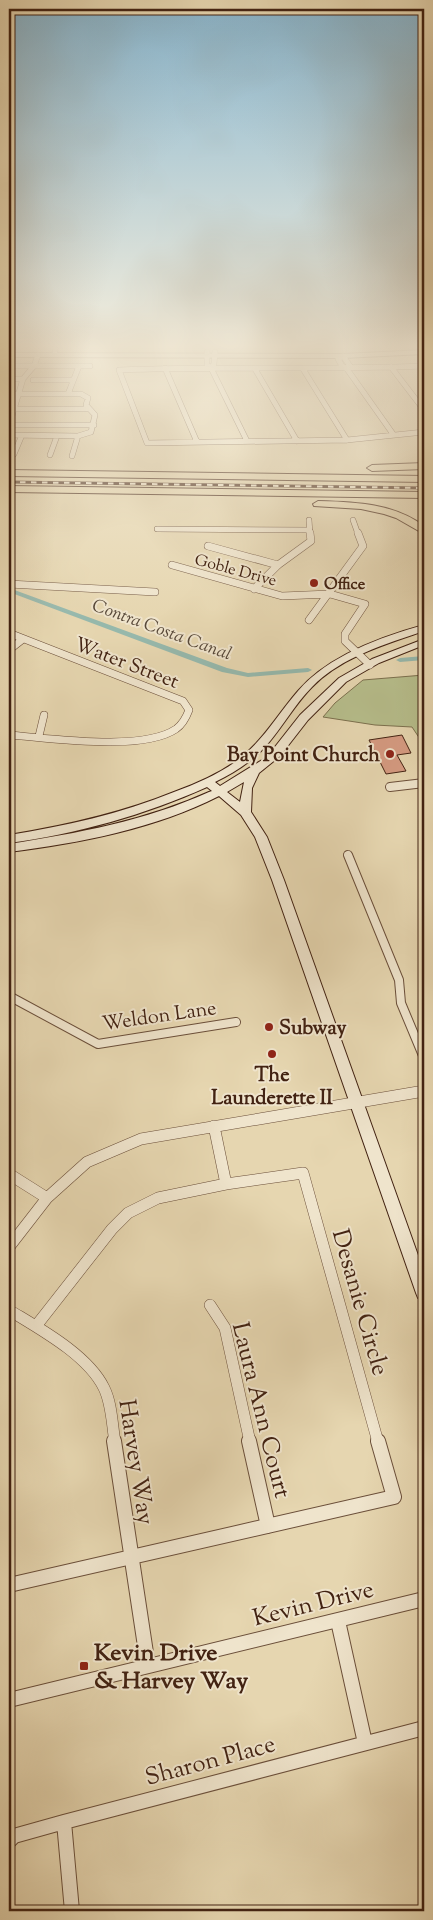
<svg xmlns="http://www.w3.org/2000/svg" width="433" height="1920" font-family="'Sorts Mill Goudy',serif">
	<rect width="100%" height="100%" fill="#e6d6b0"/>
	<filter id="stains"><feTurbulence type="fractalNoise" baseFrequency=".004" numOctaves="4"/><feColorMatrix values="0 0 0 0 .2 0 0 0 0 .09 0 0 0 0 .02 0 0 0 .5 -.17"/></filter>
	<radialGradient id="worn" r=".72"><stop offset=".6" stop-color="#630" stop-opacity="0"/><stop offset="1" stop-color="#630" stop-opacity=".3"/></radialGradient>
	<path fill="#b6bd8b" stroke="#7c704e" d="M424,675V745L412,727L375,725L323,717L335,703L363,680Z"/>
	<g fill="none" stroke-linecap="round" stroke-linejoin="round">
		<path fill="#96b9ad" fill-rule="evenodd" d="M9,588L227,668L248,673L308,668L312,670L308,672L248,677L222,672L9,592Z
			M424,656V660L400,662L396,660L400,658Z"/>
	</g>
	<path fill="#d69b82" stroke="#422212" d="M402,735L411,753L397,755L406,771L386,774L369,740Z"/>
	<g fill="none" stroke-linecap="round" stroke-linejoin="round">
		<defs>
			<path id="street-far4" d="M55,349V351
				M207,352V365L211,368L247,441
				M343,356L350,366L347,369L342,366L338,359Z
				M9,366H90
				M424,366C322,370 221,366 119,370L147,443L347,440L424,432
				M391,367L424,410
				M165,368L197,442
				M211,368L214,364L215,352
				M255,369L297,441
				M303,369L347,440
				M347,369L393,434
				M9,379H23
				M33,380H72
				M9,394H68
				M9,409H89
				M9,425H94
				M9,426L23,379L34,366L38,355
				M9,435L78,436L91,432L95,415L86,405L88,398L81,394H68L79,366
				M14,454L22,435
				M50,455L57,436
				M72,456L78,436
				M309,520L310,534
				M353,520L358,534
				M157,529L310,530"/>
			<path id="street-far3" d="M208,546L278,565
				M172,565L282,596L330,594L365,604L345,634V641L370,665
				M9,584L155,592
				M254,589L278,565L311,541L310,533
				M309,620L363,546L358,533
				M9,633L183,701L189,710C186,718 183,724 176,729C142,752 50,738 9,735
				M9,650L23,639
				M39,736L44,715"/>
			<path id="street-far2" d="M390,787L424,783
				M348,855L399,980L401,1003L424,1058
				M9,996L98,1044L236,1022"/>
			<path id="street-far1" d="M214,1126L226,1184
				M9,1174L47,1198
				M9,1247L47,1198L87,1162L141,1139L424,1091
				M210,1305L225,1328L250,1442
				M9,1310C40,1329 88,1355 104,1388C112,1404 112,1425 115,1442
				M36,1326L112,1229L128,1213L158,1198L226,1184L303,1173L378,1442"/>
			<path id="street" d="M114,1441L148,1666
				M249,1441L268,1526
				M9,1585L394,1497L378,1441
				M338,1621L365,1743
				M9,1700L424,1599
				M64,1822L72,1911
				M9,1841L14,1836L64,1822L424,1728"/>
			<path id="secondary" d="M424,350V354L343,358L9,357V353L343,354Z
				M424,625V631C386,644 341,657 312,687C294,705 282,728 265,747C251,762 234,773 215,782L220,786L267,757L300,715L339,678L372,659L424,639V645L379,663L346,682L308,720L280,756L259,773L252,788L251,812L267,837L284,880L424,1272V1300L418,1298L416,1293L272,880L255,837L241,815L219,796C154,829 80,843 9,852V844C78,833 145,821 209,792L212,791L207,787C145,815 76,834 9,843V835C65,826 120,814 174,792C196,784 219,774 238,760C263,741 278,714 298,691C328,656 380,637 424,625ZM244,782L240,802L227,792Z"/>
			<path id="highway" d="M424,463V469L372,471L367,468L372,465Z
				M9,470L424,476V482L9,476Z
				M9,486L424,492V498L9,492Z
				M318,501C355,502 393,503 424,526V534L396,518L384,514L361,509L314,506L313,504Z"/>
		</defs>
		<use href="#street-far4" stroke="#6b4f3a" stroke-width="6"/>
		<use href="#street-far3" stroke="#6b4f3a" stroke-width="8"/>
		<use href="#street-far2" stroke="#6b4f3a" stroke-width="10"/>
		<use href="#street-far1" stroke="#6b4f3a" stroke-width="12"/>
		<use href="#street" stroke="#6b4f3a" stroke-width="16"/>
		<use href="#secondary" stroke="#422212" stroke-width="2"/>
		<use href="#highway" stroke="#422212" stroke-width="2"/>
		<use href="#street-far4" stroke="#efe4cc" stroke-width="5"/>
		<use href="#street-far3" stroke="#efe4cc" stroke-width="7"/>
		<use href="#street-far2" stroke="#efe4cc" stroke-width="8"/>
		<use href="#street-far1" stroke="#efe4cc" stroke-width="11"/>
		<use href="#street" stroke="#efe4cc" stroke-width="14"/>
		<use href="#secondary" fill="#efe4cc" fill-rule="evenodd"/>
		<use href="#highway" fill="#e6d6b0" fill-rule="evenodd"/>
		<defs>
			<path id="rail" d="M9,482L424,488"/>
		</defs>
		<use href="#rail" stroke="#422212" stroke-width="3"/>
		<use href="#rail" stroke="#efe4cc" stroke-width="2" stroke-dasharray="5.5" stroke-linecap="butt"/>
	</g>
	<linearGradient id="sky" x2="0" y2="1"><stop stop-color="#87b6d0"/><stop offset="0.56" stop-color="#f4eddb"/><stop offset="1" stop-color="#f4eddb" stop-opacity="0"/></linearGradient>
	<rect width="433" height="618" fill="url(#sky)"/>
	<g fill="#8f2418" stroke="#efe4cc" stroke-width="2">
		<circle cx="314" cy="583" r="5"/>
		<circle cx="390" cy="754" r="5"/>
		<circle cx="269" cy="1027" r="5"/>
		<circle cx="272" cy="1054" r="5"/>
		<rect x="79" y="1661" width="10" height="10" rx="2.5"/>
	</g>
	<g text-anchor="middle" stroke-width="4" stroke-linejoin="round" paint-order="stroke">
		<g font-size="16" fill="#422212" stroke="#efe4cc">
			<text transform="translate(236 569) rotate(15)" y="6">Goble Drive</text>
		</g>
		<g font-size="16" font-weight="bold" fill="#422212" stroke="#efe4cc" text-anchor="start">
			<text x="324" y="589">Office</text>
		</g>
		<g font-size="18" font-style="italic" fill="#574839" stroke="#efe4cc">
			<text transform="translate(162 629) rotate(20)" y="6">Contra Costa Canal</text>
		</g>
		<g font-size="20" fill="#422212" stroke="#efe4cc">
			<text transform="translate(127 662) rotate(21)" y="7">Water Street</text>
			<text transform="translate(159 1015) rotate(-8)" y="7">Weldon Lane</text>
		</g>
		<g font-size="20" font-weight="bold" fill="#422212" stroke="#efe4cc" text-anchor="end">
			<text x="380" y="761">Bay Point Church</text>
			<text x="279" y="1034" text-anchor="start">Subway</text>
			<text x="272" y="1081" text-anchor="middle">The<tspan x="272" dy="23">Launderette II</tspan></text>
		</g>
		<g font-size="24" fill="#422212" stroke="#efe4cc">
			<text transform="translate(361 1302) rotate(74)" y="8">Desanie Circle</text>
			<text transform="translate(262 1410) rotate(76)" y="8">Laura Ann Court</text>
			<text transform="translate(137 1462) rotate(81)" y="8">Harvey Way</text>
			<text transform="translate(313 1603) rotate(-14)" y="8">Kevin Drive</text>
			<text transform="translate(210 1760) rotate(-15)" y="8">Sharon Place</text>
		</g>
		<g font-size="24" font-weight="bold" fill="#422212" stroke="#efe4cc" text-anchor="start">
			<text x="94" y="1660">Kevin Drive<tspan x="94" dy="28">&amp; Harvey Way</tspan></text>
		</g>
	</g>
	<rect width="433" height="1920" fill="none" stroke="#e6d6b0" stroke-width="30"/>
	<rect x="10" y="10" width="413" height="1900" fill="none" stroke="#422212" stroke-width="2.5"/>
	<rect x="15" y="15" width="403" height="1890" fill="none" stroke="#422212"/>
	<rect width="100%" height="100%" filter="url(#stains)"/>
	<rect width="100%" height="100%" fill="url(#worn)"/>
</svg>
